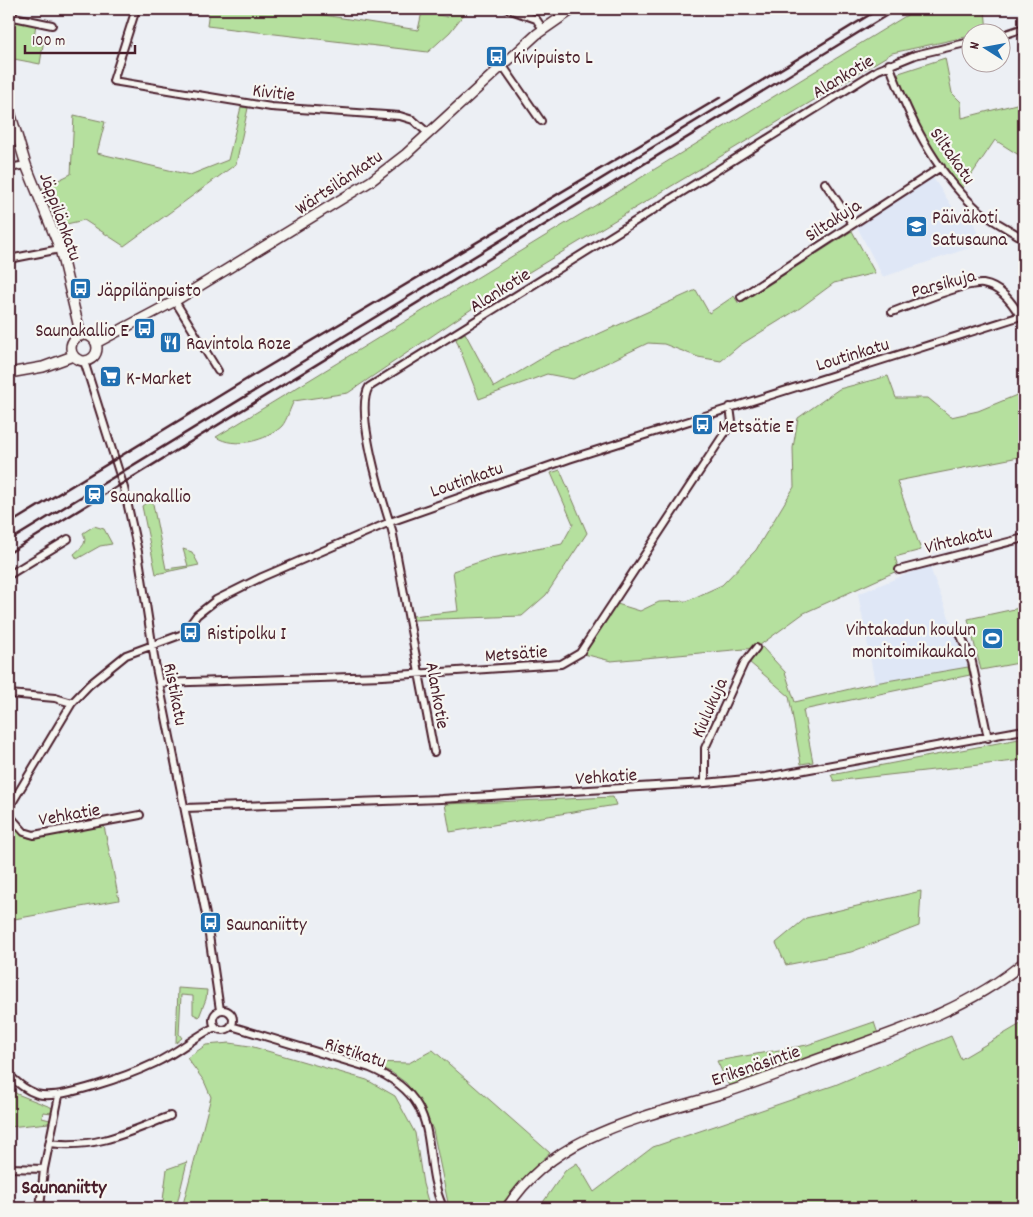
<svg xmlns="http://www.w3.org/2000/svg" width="1033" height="1217" font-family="Dekko,sans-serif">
	<rect width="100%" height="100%" fill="#eceff4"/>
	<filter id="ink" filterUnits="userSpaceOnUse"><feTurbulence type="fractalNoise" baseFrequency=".02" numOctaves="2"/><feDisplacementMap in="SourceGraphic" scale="10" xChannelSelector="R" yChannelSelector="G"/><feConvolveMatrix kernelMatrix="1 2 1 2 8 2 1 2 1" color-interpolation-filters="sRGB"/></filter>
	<g filter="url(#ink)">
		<path fill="#dfe7f6" d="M932,176L959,217L970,212L981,244L883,277L856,225Z
			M929,565L968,667L875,683L858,594Z"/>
		<path fill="#b5e09e" stroke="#808064" d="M209,9H311L317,14L418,30L422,12L448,17L449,9H468L450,32L428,52L207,26Z
			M917,9H985L987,32H970V36L892,53L501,289L348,393L294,401C290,408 287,420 282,426C267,441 234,449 216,437Z
			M9,19L36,24L34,37L44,39L40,64L9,58Z
			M945,58L952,93L961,102L962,118L1024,102V162L1022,157L995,140L962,189C940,160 904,110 896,74Z
			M241,107L248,108L236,164L124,246L84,220L58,226L42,188L71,174L74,115L105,122L97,153L190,175L228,160Z
			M852,231L875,273L834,283L800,308L740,345L721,361L698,357L664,344L648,343L573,379L547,374L479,399L456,339L465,333L494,387L554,351L574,345L696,290L709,313L734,296L739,304Z
			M888,376L896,398H928L951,417L978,411L1024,392V456L897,481L921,550L895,557L899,570L804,613L756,648L611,661L580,653L614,603L640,611L659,602L687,601L722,585L756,550L794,487L793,448L798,418L839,389Z
			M560,470L587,533L546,595L522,616L413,620L412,616L458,611L453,571L491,558L562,544L573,524L551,473Z
			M152,499L166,569L188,566L183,549L192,552L199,565L156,574L142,506Z
			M94,526L104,529L112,544L100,546L77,559L74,554C82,547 88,543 83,533Z
			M1024,607V662L981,670L968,619Z
			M762,647L785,672L795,702L875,683L968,667L970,675L803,710L813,762L801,764L789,696L749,662Z
			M1024,738V760L834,781L831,775Z
			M613,797L616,805L450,832L445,804Z
			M9,820L22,835L29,838L104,826L119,900L9,920Z
			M921,891L919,926L851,952L786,965L776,943L806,918Z
			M178,988L207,990L206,999L199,1017L193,1014V996L181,995L179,1034L182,1038L176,1043Z
			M874,1022L878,1034L729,1086L717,1061L807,1045Z
			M1024,1022V1208H539L565,1171L577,1163L594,1192L653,1147L835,1085L951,1036L961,1059Z
			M230,1043L250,1046L367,1080L395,1096L415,1133L423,1184L430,1208H182L211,1097L204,1081L187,1058L206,1045Z
			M433,1050L550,1153L530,1171L498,1208H449L433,1130L422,1105L406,1083L391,1072L366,1062L409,1063Z
			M11,1089L17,1094L53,1108L52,1113L43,1112L42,1118L50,1120L49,1123L9,1127V1092Z
			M187,1162L176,1208H162L167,1169Z"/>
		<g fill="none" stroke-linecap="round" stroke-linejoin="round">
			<defs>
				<path id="street" d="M136,9L113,81L271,107L400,116L413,120L428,133
					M508,9L536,19L543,29
					M9,16L52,25
					M1000,36L1024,28
					M889,64C909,117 933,169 976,208C990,220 1009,229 1024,239
					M503,66L541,121
					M9,168L26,165
					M825,183L852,223
					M9,259L60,249
					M741,297L941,167
					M175,301L218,371
					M892,312C912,305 964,282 983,284C1001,287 1012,302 1020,316
					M84,361L124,488L138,552L155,663L206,915L220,1010
					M899,570L1024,538
					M9,575L68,539
					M959,631L972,662L988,738
					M159,683L383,676L561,664L580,653L732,422L730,407
					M9,694L55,698L72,703
					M434,752L392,530C383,502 354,410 369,387L878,70L915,55L970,42
					M705,783V748L744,663L756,648
					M9,808L72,703L89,685L126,655L183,634L197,615L216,600L262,577L390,522L569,459L1024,315
					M185,808L441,799L705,783L766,777L1024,730
					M9,815L24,832L34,835L140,815
					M213 1020a10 10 0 1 1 20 0a10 10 0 1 1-20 0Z
					M231,1026L370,1068C448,1101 418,1150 443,1208
					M9,1075C18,1083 25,1090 37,1094C60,1101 132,1074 155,1063C177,1053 194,1037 215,1027
					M50,1143C96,1149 129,1132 170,1116
					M9,1168L44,1169
					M40,1208L44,1169L59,1096"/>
				<path id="secondary" d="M9,109L26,165L60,249L81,336
					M71 348a13 13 0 1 1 26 0a13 13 0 1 1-26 0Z
					M96,343L175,301L371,181L406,154L537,34L573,9
					M9,373L43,367L73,356
					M507,1208C553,1134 644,1117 721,1094C756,1083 790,1069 824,1057C892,1033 970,1009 1024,962"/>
			</defs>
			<use href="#street" stroke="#4a1f2b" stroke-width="10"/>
			<use href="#secondary" stroke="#4a1f2b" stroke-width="12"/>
			<use href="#street" stroke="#f6f6f2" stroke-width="6"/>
			<use href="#secondary" stroke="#f6f6f2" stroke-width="9"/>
			<path stroke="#4a1f2b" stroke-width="2.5" d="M9,524L247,379L721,97
				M9,541L879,9
				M9,553L897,9"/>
		</g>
	</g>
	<defs>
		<symbol id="bus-square" viewBox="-11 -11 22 22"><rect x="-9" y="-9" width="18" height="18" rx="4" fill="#1f6fb2" stroke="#f6f6f2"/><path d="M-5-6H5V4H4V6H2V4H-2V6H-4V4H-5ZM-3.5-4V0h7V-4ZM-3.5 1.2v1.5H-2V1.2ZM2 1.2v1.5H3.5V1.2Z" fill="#fff"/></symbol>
		<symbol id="school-square" viewBox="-11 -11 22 22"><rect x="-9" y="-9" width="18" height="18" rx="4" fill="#1f6fb2" stroke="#f6f6f2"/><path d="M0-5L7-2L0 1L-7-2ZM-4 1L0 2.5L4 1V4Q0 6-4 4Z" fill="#fff"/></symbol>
		<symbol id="restaurant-square" viewBox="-11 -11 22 22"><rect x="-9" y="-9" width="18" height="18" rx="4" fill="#1f6fb2" stroke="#f6f6f2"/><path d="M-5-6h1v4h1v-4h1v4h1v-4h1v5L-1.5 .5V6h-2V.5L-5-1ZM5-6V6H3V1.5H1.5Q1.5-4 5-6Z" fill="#fff"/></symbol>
		<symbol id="supermarket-square" viewBox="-11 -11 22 22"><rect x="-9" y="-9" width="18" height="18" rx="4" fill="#1f6fb2" stroke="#f6f6f2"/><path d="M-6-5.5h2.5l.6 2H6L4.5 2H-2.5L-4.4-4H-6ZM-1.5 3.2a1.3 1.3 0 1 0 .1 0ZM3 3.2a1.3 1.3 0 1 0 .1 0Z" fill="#fff"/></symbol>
		<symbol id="station-square" viewBox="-11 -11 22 22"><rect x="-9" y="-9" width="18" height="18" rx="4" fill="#1f6fb2" stroke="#f6f6f2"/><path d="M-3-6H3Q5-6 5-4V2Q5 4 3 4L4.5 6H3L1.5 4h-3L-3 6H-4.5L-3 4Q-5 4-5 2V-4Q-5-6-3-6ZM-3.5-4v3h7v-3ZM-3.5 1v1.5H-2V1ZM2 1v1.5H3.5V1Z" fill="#fff"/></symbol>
		<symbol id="stadium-square" viewBox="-11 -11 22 22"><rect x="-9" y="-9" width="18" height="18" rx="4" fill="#1f6fb2" stroke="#f6f6f2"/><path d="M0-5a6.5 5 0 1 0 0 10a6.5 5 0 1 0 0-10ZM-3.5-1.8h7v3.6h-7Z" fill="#fff"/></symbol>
	</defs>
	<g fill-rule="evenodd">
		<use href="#bus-square" x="484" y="44" width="25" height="25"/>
		<use href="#school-square" x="904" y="214" width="25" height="25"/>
		<use href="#bus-square" x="68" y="276" width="25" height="25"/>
		<use href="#bus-square" x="132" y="316" width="25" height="25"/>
		<use href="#restaurant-square" x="158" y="330" width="25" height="25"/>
		<use href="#supermarket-square" x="98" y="364" width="25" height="25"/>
		<use href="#bus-square" x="690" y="412" width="25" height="25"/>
		<use href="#station-square" x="82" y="482" width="25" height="25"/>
		<use href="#bus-square" x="178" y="620" width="25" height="25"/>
		<use href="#stadium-square" x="980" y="626" width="25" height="25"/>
		<use href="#bus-square" x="198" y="910" width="25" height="25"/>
	</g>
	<g text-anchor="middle" stroke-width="4.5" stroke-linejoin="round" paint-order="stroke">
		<g font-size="19" fill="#4a1f2b" stroke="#f6f6f2" text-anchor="start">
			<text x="513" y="63">Kivipuisto L</text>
			<text x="932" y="223">Päiväkoti<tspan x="932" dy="22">Satusauna</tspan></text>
			<text x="97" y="296">Jäppilänpuisto</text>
			<text x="129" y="336" text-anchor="end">Saunakallio E</text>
			<text x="186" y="349">Ravintola Roze</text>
			<text x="126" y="384">K-Market</text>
			<text x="718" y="432">Metsätie E</text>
			<text x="110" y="502">Saunakallio</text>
			<text x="976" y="635" text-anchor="end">Vihtakadun koulun<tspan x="976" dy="22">monitoimikaukalo</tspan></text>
			<text x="207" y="639">Ristipolku I</text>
			<text x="226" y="930">Saunaniitty</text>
		</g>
		<g font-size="19" fill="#4a1f2b" stroke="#f6f6f2">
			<text transform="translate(842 75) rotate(-31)" y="7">Alankotie</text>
			<text transform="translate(274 91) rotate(7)" y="7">Kivitie</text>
			<text transform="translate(954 155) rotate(55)" y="7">Siltakatu</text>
			<text transform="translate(338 181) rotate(-34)" y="7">Wärtsilänkatu</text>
			<text transform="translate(62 216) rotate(70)" y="7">Jäppilänkatu</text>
			<text transform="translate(832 219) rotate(-33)" y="7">Siltakuja</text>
			<text transform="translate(943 282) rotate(-15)" y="7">Parsikuja</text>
			<text transform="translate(499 289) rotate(-32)" y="7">Alankotie</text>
			<text transform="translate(852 353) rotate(-17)" y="7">Loutinkatu</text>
			<text transform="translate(466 478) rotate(-19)" y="7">Loutinkatu</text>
			<text transform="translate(958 538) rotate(-14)" y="7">Vihtakatu</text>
			<text transform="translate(516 652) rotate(-4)" y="7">Metsätie</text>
			<text transform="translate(177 694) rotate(79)" y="7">Ristikatu</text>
			<text transform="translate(439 695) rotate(80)" y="7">Alankotie</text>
			<text transform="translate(708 707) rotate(-66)" y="7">Kiulukuja</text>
			<text transform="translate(606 775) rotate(-4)" y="7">Vehkatie</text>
			<text transform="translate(69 813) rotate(-10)" y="7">Vehkatie</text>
			<text transform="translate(356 1051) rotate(18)" y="7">Ristikatu</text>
			<text transform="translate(755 1064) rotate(-19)" y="7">Eriksnäsintie</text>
		</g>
		<g font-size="20" font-weight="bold" fill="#4a1f2b" stroke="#f6f6f2">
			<text x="64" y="1193">Saunaniitty</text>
		</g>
	</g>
	<rect width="1033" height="1217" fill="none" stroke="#f6f6f2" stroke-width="30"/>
	<rect x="15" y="15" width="1003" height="1187" fill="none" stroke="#4a1f2b" stroke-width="2" filter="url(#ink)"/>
	<g transform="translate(986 48) rotate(281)"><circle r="24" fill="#f6f6f2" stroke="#b1a0a2"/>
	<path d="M0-4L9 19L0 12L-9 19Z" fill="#1f6fb2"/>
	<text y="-8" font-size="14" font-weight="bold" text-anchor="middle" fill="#4a1f2b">N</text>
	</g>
	<path d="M25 45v8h110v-8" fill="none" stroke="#4a1f2b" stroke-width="2.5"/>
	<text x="32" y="45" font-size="15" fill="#4a1f2b" stroke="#f6f6f2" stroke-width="4" paint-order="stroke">100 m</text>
</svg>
